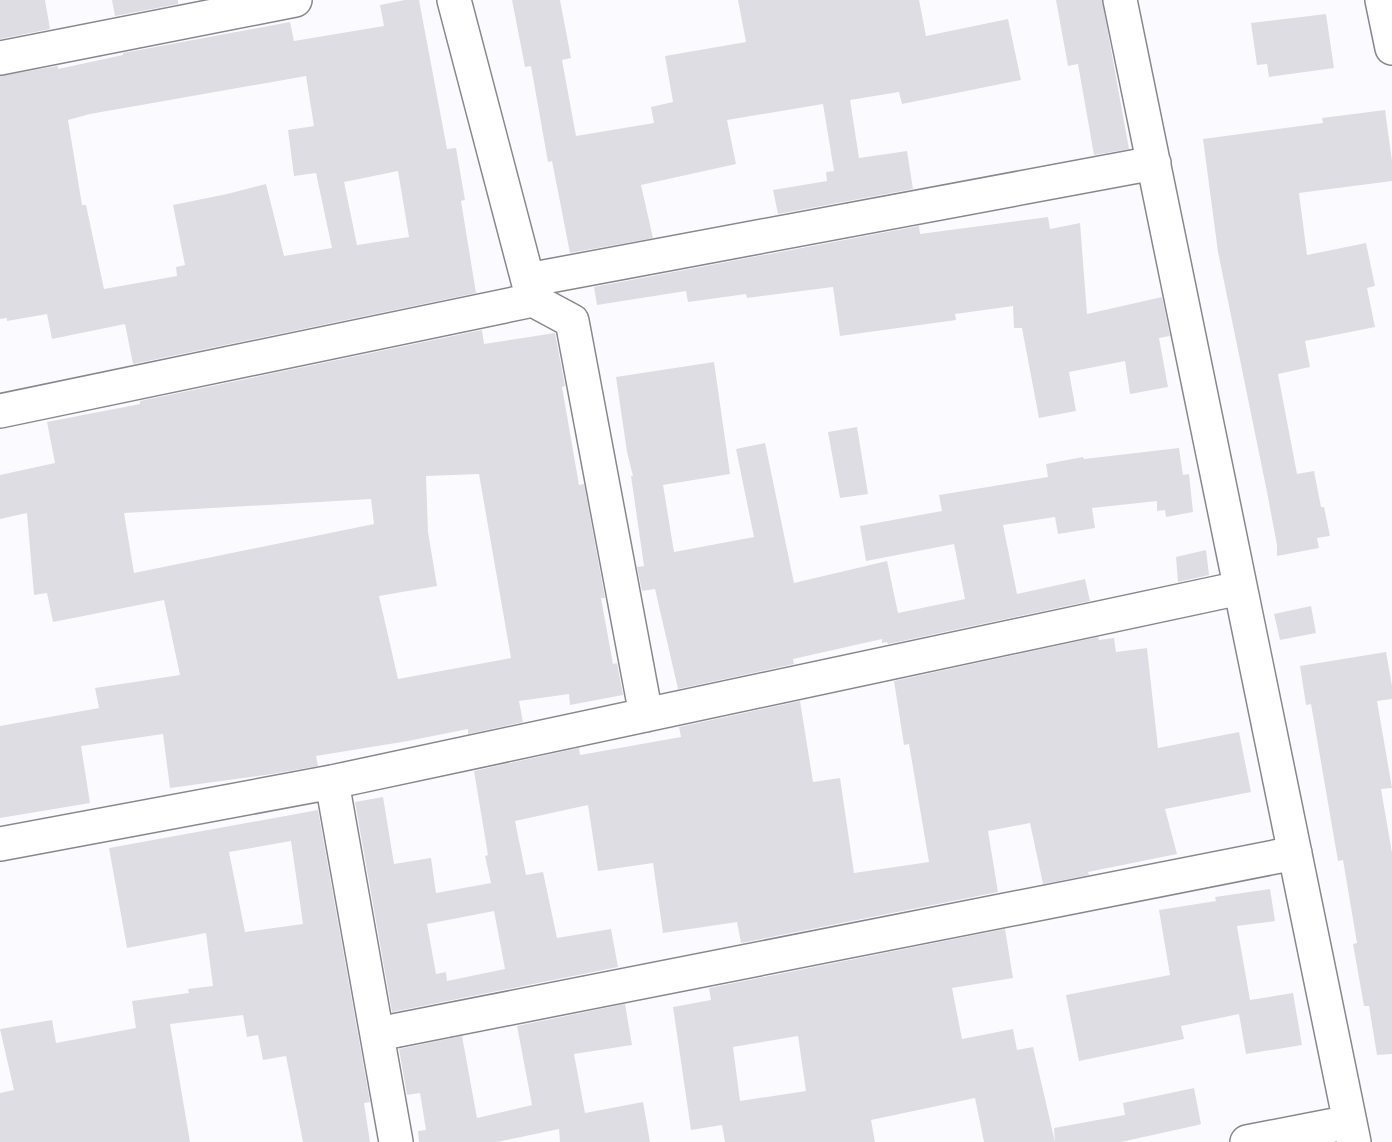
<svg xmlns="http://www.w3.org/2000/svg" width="1392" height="1142" font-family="'Varela Round',sans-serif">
	<rect width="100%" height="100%" fill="#fbfbff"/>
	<path fill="#dedde3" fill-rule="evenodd" d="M0,0H45L50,29L0,39Z
		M112,0H178V4L115,16Z
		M405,0H419L447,149L456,148L465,200L461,201L476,293L133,364L125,324L52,339L47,314L7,321V318L0,319V76L58,66V69L123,55V53L290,22L294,41L384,26L380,5ZM306,76L314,126L288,130L294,176L316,173L332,248L284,256L266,184L227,194L173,205L185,265L176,267L177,276L104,289L86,205H82L68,120L90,114ZM398,171L409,237L357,245L344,182Z
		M512,0H560L571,58L562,60L576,136L654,123L651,107L673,102L665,56L746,42L738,0H919L926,36L1008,19L1021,80L902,104L899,92L850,100L859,158L907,151L913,189L778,214L773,190L827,181L826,172L834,171L823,104L727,120L736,164L641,185L653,238L570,253L552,161L548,162L531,66L525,67Z
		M1056,0H1102L1129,149L1094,155L1078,64L1068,66Z
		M1326,14L1334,68L1269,77L1267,64L1257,65L1251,23Z
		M1385,110L1392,161V181L1299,193L1307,255L1366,243L1375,286L1367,288L1375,327L1305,341L1310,367L1278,374L1297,474L1314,471L1321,507H1324L1330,536L1317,538L1319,548L1277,556V545L1267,492L1218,252L1203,139L1323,123L1322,118Z
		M1048,217L1050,229L1080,223L1087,314L1162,297L1170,336L1159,338L1168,387L1130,394L1125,361L1069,372L1076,411L1039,418L1022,328H1014L1013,306L955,314L956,320L840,336L833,287L747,298L746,294L688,302L686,291L597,305L594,287L919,226L920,234Z
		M482,330L484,344L555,333L565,386L562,387L579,485L584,484L605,598H601L613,664L617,663L623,695L570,705L569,694L519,701L523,722L468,734V729L408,741L316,756L318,766L272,774L170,788L163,734L81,746L90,803L0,818V726L99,708L95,688L180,675L164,600L53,622L47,593L34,595L27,513L0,519V475L55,463L47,422L140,404V401ZM479,474L511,658L398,679L379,596L437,586L428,532L426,476ZM371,499L374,524L134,573L124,513Z
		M714,362L730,474L663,485L674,552L754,537L736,449L765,443L794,583L887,561L898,613L965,599L954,544L866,561L860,526L942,511L939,495L1048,477L1046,464L1083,457L1084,459L1179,448L1183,475L1189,474L1193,512L1166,517L1165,510L1157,511V501L1092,508L1095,528L1058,534L1055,517L1003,525L1017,594L1085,579L1090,601L888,644L887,642L882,643V639L793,659L794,664L678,689L655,589L642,591L637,567L644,566L631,476H633L627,452L616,377Z
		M857,427L868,494L840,498L828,432Z
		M1206,550L1209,575L1178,582L1176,557Z
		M1311,606L1316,633L1280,640L1274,614Z
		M1098,637L1099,640L1114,638L1116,652L1147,648L1158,748L1239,732L1251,792L1165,809L1177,854L1088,872L1089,875L1043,884L1030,823L988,831L998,892L741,943L737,922L663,933L653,863L598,871L588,805L515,821L526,875L543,872L557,938L611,929L618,967L392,1012L355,802L383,797L394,864L431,858L436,893L491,883L485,856L488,855L474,771L579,748L580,755L681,737L679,727L800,701L813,782L840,778L854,873L929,862L909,744L904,745L894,681ZM494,911L505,969L447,981L446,972L436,974L427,924Z
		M1386,652L1392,686V699L1377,701L1392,788L1381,789L1392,853V1054L1377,1055L1369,1006H1364L1353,944L1357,943L1343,860L1338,861L1311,704L1306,705L1300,666Z
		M318,810L370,1102L364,1103L370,1142H303L286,1056L263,1060L258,1035L247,1037L243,1015L170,1024L190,1142H0V1093L14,1090L0,1029L52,1020L56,1043L136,1028L132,1001L189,993L188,989L213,986L206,933L127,948L109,848ZM291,841L303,924L245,932L229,852Z
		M1270,889L1275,921L1237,926L1250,1000L1293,993L1302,1045L1246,1054L1239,1014L1181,1026L1184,1039L1079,1061L1066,995L1170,975L1159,910L1216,901L1215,897Z
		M1005,929L1013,978L952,988L962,1039L1013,1029L1017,1050L1033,1047L1055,1142H984L975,1098L871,1120L875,1142H725L722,1125L691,1130L673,1007L711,1000L709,988ZM798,1036L806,1091L740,1101L733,1047Z
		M625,1004L632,1045L574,1054L585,1113L643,1102L650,1142H560L559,1129L497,1142H419L418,1131L426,1130L420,1093L407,1095L399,1049L462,1036L477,1118L532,1105L517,1026Z
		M1194,1088L1201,1124L1198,1125L1121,1142H1055L1054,1128L1125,1115L1123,1103Z"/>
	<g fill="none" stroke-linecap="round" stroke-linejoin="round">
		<defs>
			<path id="minor" d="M454,0L533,300L572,321L646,715
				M1120,0L1354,1142
				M1382,0L1392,48
				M0,58L295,0
				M528,280L1154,163
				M0,411L533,300
				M332,782L396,1142
				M0,844L332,782L1240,588
				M378,1034L1295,853
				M1247,1142L1350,1122"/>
		</defs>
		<use href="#minor" stroke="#88878e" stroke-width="36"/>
		<use href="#minor" stroke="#fff" stroke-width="33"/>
	</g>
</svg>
